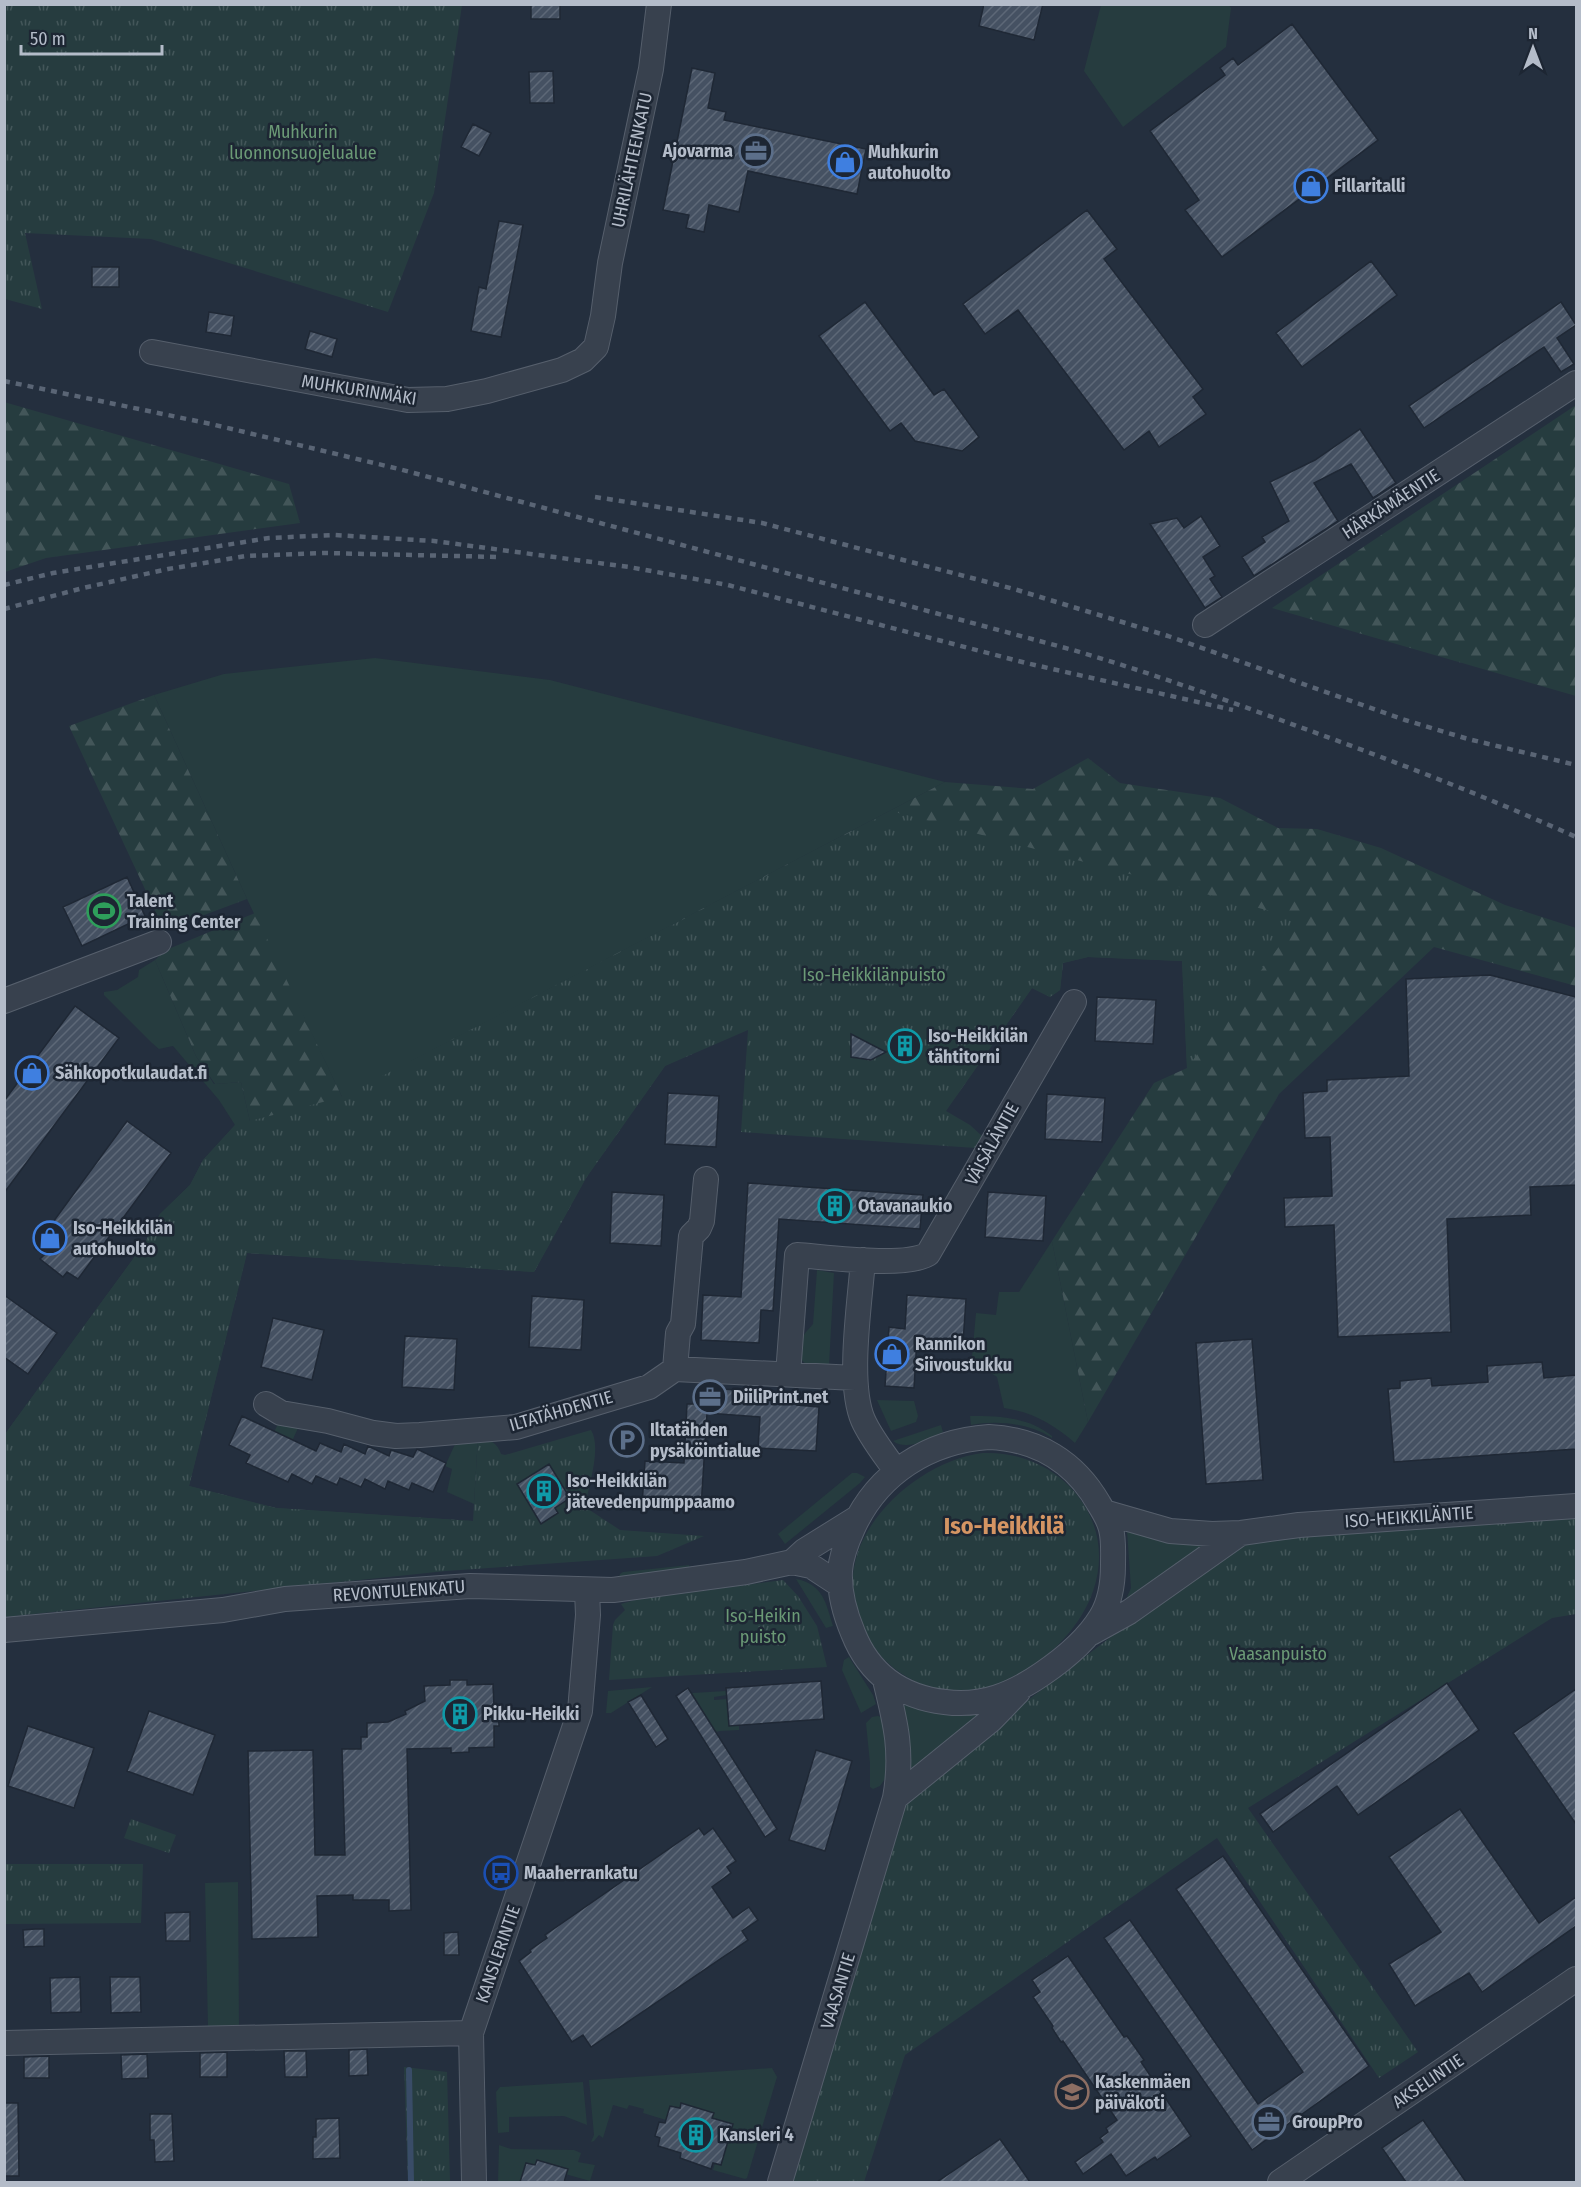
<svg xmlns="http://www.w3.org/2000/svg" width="1581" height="2187" font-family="'Fira Sans Condensed',sans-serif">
	<defs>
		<pattern id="forest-firs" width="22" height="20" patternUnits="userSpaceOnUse" patternTransform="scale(1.5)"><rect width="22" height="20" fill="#263c3f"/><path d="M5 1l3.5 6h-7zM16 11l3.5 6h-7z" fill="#435659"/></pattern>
		<pattern id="park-tufts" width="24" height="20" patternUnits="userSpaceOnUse" patternTransform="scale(1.5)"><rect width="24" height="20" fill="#263c3f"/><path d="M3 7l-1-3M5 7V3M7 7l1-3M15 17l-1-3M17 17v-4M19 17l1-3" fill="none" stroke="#435659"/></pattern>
		<pattern id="building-hatch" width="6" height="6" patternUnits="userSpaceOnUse" patternTransform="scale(1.5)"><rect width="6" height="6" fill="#455162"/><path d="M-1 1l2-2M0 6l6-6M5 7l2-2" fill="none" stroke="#5d6877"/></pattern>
	</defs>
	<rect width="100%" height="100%" fill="#242f3e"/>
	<path fill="#263c3f" d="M1228,4L1231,8L1226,47L1123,127L1084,71L1101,5Z
		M375,658L550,680L945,782L408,1063L412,1099L342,1097L247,899L154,695L224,674Z
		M155,960L196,1056L214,1084L241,1082L252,1130L5,1434L144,1244L160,1214L190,1185L203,1160L235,1125L219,1100L173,1046L159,1049L152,1043L104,995V992L117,990L138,977L139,970Z
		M1052,1241L1088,1422L1075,1443C1053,1424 1032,1412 1004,1408L997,1377L975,1363L972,1357L976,1313L996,1315L999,1292H1019Z
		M817,1270L834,1273L829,1366L806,1364L799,1358L800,1339L813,1324Z
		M877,1400L914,1401L918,1416L916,1422L891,1431Z
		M970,1416C999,1416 1029,1417 1052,1436V1438C1029,1423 997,1420 971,1425Z
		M278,1424L298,1428L289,1448L270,1440Z
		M941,1425L943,1432C928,1438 908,1452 893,1441Z
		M478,1437L474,1504L447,1492L452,1469L445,1466L457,1440Z
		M852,1473H857L865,1477L860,1483L785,1544L778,1534Z
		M1127,1531H1135L1169,1542L1212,1541L1123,1606L1131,1588Z
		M689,1565L690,1571L619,1579L620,1574L623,1572Z
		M796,1579C823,1584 826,1603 833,1626L826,1628Z
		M849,1657L873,1695L876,1704L861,1713L842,1670L844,1660Z
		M652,1687L611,1713H606L608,1691Z
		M726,1691L727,1695L714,1697V1700L727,1699L729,1725H739V1730L720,1731L706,1735L713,1728L692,1693Z
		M906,1705C934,1714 960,1716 989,1713L909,1777L903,1706Z
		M878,1716L883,1718L885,1725L889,1773L880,1786L873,1789L870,1787V1763L866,1723L872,1717Z
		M238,1882L239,2027L208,2028L205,1883Z
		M772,2068L777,2077L747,2178L745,2179L713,2170L715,2163L721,2165L733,2124L670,2106L666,2120L643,2113L644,2109L629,2105L627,2109L613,2105L603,2138L599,2135L594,2141L591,2142L594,2135L589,2080Z
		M583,2082L587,2125L564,2116L509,2117V2132L498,2133L496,2092L500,2087Z
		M499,2145L511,2149L574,2150L581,2153L578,2162L595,2165L590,2181L526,2163L520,2182H498Z"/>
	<path fill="url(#forest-firs)" d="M4,402L289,484L300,523L46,558L5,572Z
		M1576,405V696L1272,608Z
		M154,695L247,899L164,930L69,726Z
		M1088,758L1120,783L1220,798L1278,828L1317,829L1381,848L1505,905L1576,928V986L1434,947L1279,1094L1088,1422L1052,1241L1154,1083L1187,1068L1182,961L1088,957L1063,963L1060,990L1050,997L1032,988L957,1095L749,1024L665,1066L586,1178L534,1272L247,1253L189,1486L276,1508L473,1521L523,1566L237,1563L90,1384L252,1130L241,1082L215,1084L196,1056L155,960L166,950L255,913L342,1097L373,1122L407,1063L945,782L1033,789Z"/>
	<path fill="url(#park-tufts)" d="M4,5H462L434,193L388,312L151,239L25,233L42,309L5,299Z
		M891,811L1300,919L1187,1068L1182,961L1088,957L1063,963L1060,990L1050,997L1032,988L946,1111L970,1125L983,1137L976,1148L741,1132L748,1030L665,1066L586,1178L534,1272L247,1253L189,1486L276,1508L473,1521L478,1437C490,1440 497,1442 501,1454L505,1455L591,1430C602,1448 588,1487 585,1507L620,1530L704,1536L657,1556L446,1571L5,1617V1434L144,1244L160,1214L190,1185L203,1160L235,1125L342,1097Z
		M983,1453C1057,1450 1119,1517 1093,1591C1083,1620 1062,1644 1038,1662C1017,1678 991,1691 964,1692C892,1693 834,1622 858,1552C875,1503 932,1459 983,1453Z
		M1573,1516L1576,1520V1614L1552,1618L1248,1808L1418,2052L1379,2078L1217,1838L905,2055L864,2182H791L901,1809L948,1761L1220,1554L1240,1545L1260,1540Z
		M783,1580L798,1596L817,1626L827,1667L609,1680L613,1625L615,1620L625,1610L621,1604L635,1600Z
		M131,1819L176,1835L169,1853L124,1838Z
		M5,1864H143L141,1923L5,1924Z
		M404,2067L447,2072L450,2182H408Z"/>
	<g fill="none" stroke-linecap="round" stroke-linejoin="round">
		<path stroke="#394c67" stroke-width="6" d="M409,2070L411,2182"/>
	</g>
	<path fill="url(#building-hatch)" stroke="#1f2835" stroke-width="1.5" d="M531,4H560V19H531Z
		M984,4H1043L1034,40L979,26Z
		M1292,24L1378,140L1222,257L1185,210L1199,200L1150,131L1225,75L1220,68L1233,58L1238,65Z
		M692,68L715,73L708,108L726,112L724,120L866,149L857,194L748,171L739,212L709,205L704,232L686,228L689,215L663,210Z
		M553,71L554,103H530L529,72Z
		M473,124L491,133L479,156L461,147Z
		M1087,210L1117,249L1104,259L1203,389L1193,397L1206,414L1159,447L1149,431L1124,450L1018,310L985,334L963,304Z
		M499,221L523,225L501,337L471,331L479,287L486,289Z
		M1371,261L1397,295L1302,367L1276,333Z
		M92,267H119V287H92Z
		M865,302L934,395L944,389L979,437L962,451L915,441L901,423L890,431L819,336Z
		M1561,302L1576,325L1557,338L1574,364L1561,372L1544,347L1424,428L1409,406Z
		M209,312L234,316L231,336L206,332Z
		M310,331L337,339L332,357L305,349Z
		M1360,429L1396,483L1373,498L1351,464L1314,483L1338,521L1254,576L1242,557L1265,542L1262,537L1289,521L1270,482L1315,460Z
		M1201,516L1220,546L1203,557L1215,576L1210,579L1222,597L1205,608L1150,524L1177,518L1184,528Z
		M127,877L145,916L82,946L63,907Z
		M1490,975L1576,997V1185L1530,1187L1531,1215L1447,1219L1451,1332L1338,1337L1334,1225L1285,1227L1284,1198L1332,1196L1330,1137L1305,1138L1303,1093L1327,1091V1080L1409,1076L1406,979Z
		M1097,997L1156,1000L1153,1044L1095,1041Z
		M75,1006L119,1038L4,1193V1101Z
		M851,1034L886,1052L871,1060L851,1057Z
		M896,1036L914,1046L916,1052L912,1059L905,1060L896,1056Z
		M668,1093L719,1096L716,1147L665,1144Z
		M1047,1094L1105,1098L1102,1142L1045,1139Z
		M127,1121L171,1153L78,1279L67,1272L63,1277L40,1259L44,1255L34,1248Z
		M748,1183L923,1195L920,1229L779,1219L773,1311L761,1310L759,1343L701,1340L703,1295L741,1297Z
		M612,1192L664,1195L661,1246L610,1243Z
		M988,1192L1046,1196L1043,1241L985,1237Z
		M4,1295L57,1333L28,1374L4,1357Z
		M907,1295L966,1299L963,1343L917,1339L914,1388L885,1386L889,1327L905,1329Z
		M532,1296L584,1300L581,1350L529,1347Z
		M273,1318L324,1330L312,1380L261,1367Z
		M405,1336L457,1339L454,1390L402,1387Z
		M1252,1339L1263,1480L1206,1484L1196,1343Z
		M1542,1362L1544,1378L1576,1375V1449L1394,1462L1388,1389L1400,1388V1381L1431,1378L1432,1386L1488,1382L1487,1366Z
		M697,1387L762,1392V1395L797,1398V1405L819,1407L816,1451L758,1448L760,1417L707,1413L701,1508L642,1505L645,1461L684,1463L687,1404H696Z
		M242,1416L316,1451L320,1443L341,1452L344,1444L365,1454L368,1446L389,1456L391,1450L413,1457L417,1449L446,1463L433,1492L412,1483L409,1490L388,1481L385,1489L365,1479L361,1487L340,1478L337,1485L316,1476L312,1484L292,1474L288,1482L246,1463L250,1455L229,1445Z
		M549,1464L570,1498L555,1508L558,1513L541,1524L517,1484Z
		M450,1680H467V1685L493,1684L494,1707H498L499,1726H494V1747L469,1748V1752L451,1753V1748L407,1749L411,1910L389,1911V1900H353V1895L317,1896L318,1937L252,1939L248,1751L313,1750L315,1855H345L342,1749H361V1737H367V1723L388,1722L406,1714L405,1711L425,1701L424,1686L450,1685Z
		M821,1681L824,1719L729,1726L726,1688Z
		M1447,1683L1479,1730L1358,1815L1337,1786L1273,1832L1260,1814Z
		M688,1688L777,1829L765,1837L676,1696Z
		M1576,1689V1824L1513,1733Z
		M641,1695L668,1739L656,1747L628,1702Z
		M149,1711L215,1735L193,1795L127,1771Z
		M28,1726L94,1748L74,1808L8,1786Z
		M816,1750L852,1761L825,1851L789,1840Z
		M1460,1809L1539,1923L1576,1897V1926L1482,1992L1469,1973L1415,2006L1389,1964L1441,1932L1389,1857Z
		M699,1828L704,1835L713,1828L736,1861L727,1867L731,1873L712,1887L733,1918L749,1907L758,1920L742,1931L748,1940L591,2047L583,2035L572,2042L519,1961L531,1952L530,1950L547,1938L545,1935Z
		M1223,1856L1369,2066L1252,2150L1104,1938L1130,1920L1258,2104L1303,2072L1176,1889Z
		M190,1912V1941H166L165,1913Z
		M35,1929H44V1946L24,1947L23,1930Z
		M458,1932L459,1955H444V1933Z
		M1068,1956L1124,2037L1127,2036L1144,2060L1141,2062L1191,2136L1157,2160L1155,2157L1126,2176L1111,2154L1083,2174L1075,2162L1103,2142L1100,2138L1108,2132L1106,2128L1117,2120L1063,2041L1061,2042L1052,2028L1053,2026L1033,1997L1040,1992L1032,1980Z
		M80,1977L81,2012L51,2013L50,1978Z
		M110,1977H140L141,2012L111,2013Z
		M367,2049L368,2075L349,2076V2050Z
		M284,2051H306L307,2077H285Z
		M227,2052V2077H200V2053Z
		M147,2054L148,2078L122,2079L121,2055Z
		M49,2056V2078H24V2057Z
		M4,2103H18L19,2176H4Z
		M681,2103L714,2113L712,2118L733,2124L721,2165L713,2163L711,2169L680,2158L681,2153L658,2146L660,2138L655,2136L659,2122L665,2123L670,2106L680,2108Z
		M150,2114H172L174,2161L155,2162L154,2140H150Z
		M339,2118L340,2158L313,2159V2137H316V2119Z
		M1423,2120L1466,2182H1406L1382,2148Z
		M1000,2139L1030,2182H937L990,2146Z
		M537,2160L568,2169L564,2182H520L526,2163L535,2165Z"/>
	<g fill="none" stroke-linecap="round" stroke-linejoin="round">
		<defs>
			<path id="minor" d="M152,352L408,400L447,399L487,391L562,370L583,360L596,347L603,316L610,263L651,69L659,4
				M1205,625L1576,383
				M4,1001L159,942
				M863,1260C860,1302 847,1383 863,1420C871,1438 885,1455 896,1471
				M675,1369L678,1333L683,1324L691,1236L699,1228L702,1221L706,1179
				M788,1374L797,1255C826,1257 905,1268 928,1254L1074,1002
				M266,1404L281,1413L328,1421L373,1433L396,1436L420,1435L516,1427L649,1387L675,1369L855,1378
				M989,1437C1037,1439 1075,1462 1099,1504C1104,1512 1109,1520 1111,1529C1114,1540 1113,1553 1113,1565C1113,1582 1110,1602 1101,1617C1087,1640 1064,1659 1042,1674C1013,1694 982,1707 945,1702C901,1697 869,1674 853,1633C845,1614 839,1592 840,1571C841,1556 847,1541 853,1528C878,1473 929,1441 989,1437Z
				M1104,1512L1170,1531L1212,1534L1241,1533L1299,1525L1576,1506
				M792,1562L811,1566L840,1585
				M4,1630L223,1610L285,1599L470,1586L613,1590L746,1572L792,1562L804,1551L857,1518
				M1091,1633L1129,1612L1241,1533
				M895,1798L991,1720L1018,1692
				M4,2043L471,2033
				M474,2182L471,2033L580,1711L588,1615L587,1591
				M780,2182L895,1798C903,1753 896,1724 885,1680
				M1280,2182L1576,1979"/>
		</defs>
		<use href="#minor" stroke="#565f6c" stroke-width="26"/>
		<use href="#minor" stroke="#38414e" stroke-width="24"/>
		<path stroke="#5a6575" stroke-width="4.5" stroke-dasharray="6 6" stroke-linecap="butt" d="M4,381L211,424L399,469L1073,650C1148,672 1223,699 1297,726C1391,760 1485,796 1576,837
			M595,497L762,523L1014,589L1168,636L1405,720L1468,739L1576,765
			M4,585L53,573L269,538L334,535L434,541L629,567L728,585L1026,663L1233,710
			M4,609L83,588L168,569L246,556L324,553L500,557"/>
	</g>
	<defs>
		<symbol id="office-ring" viewBox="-11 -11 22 22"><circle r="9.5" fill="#1d2633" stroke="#5c6f8a" stroke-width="1.5"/><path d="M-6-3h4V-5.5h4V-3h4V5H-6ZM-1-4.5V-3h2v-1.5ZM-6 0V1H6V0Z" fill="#5c6f8a"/></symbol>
		<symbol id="shop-ring" viewBox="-11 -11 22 22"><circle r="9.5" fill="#1d2633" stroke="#3f7fe0" stroke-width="1.5"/><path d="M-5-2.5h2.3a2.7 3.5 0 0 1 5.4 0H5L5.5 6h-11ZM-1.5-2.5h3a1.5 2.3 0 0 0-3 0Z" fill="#3f7fe0"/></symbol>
		<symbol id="stadium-ring" viewBox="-11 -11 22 22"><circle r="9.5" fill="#1d2633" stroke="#2e9e5b" stroke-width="1.5"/><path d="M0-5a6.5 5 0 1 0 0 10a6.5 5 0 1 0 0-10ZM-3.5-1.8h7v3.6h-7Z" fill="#2e9e5b"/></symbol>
		<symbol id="building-ring" viewBox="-11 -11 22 22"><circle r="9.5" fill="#1d2633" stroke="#0f9aa8" stroke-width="1.5"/><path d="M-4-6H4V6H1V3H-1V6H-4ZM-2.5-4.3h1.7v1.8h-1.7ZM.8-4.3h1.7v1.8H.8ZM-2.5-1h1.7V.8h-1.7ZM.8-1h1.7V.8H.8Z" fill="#0f9aa8"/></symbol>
		<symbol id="parking-ring" viewBox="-11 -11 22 22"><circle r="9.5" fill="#1d2633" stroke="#5c6f8a" stroke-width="1.5"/><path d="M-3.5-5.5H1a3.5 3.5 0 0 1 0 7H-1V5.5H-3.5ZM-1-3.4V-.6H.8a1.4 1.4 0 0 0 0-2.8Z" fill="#5c6f8a"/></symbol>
		<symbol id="bus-ring" viewBox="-11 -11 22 22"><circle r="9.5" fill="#1d2633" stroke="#1a4fb4" stroke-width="1.5"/><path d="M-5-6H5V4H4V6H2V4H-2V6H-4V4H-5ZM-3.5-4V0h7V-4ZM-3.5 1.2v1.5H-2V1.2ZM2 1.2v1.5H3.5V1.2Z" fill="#1a4fb4"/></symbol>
		<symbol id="school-ring" viewBox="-11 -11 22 22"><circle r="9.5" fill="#1d2633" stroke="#8d6e63" stroke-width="1.5"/><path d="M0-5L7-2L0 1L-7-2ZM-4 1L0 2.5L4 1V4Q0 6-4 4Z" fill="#8d6e63"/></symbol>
	</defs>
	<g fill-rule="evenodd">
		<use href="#office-ring" x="737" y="132" width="38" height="38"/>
		<use href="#shop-ring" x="826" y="143" width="38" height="38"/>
		<use href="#shop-ring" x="1292" y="167" width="38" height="38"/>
		<use href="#stadium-ring" x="85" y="892" width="38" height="38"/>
		<use href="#building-ring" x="886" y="1027" width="38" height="38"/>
		<use href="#shop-ring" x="13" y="1054" width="38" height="38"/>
		<use href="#building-ring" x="816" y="1187" width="38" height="38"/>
		<use href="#shop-ring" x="31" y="1219" width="38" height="38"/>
		<use href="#shop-ring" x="873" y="1335" width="38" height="38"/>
		<use href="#office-ring" x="691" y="1378" width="38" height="38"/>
		<use href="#parking-ring" x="608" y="1421" width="38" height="38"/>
		<use href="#building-ring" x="525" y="1472" width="38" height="38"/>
		<use href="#building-ring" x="441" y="1695" width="38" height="38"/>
		<use href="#bus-ring" x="482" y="1854" width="38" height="38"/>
		<use href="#school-ring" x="1053" y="2073" width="38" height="38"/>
		<use href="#office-ring" x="1250" y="2103" width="38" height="38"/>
		<use href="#building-ring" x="677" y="2116" width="38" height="38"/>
	</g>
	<g text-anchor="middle" stroke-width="5" stroke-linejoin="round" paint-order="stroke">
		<g font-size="18" fill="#6b9a76" stroke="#1d2633">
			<text x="303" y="138">Muhkurin<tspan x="303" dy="21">luonnonsuojelualue</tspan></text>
			<text x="874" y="981">Iso-Heikkilänpuisto</text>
			<text x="763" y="1622">Iso-Heikin<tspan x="763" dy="21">puisto</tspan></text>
			<text x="1278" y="1660">Vaasanpuisto</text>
		</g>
		<g font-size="18" font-weight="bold" fill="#b4bcc9" stroke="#1d2633" text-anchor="start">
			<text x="733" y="157" text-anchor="end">Ajovarma</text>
			<text x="868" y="158">Muhkurin<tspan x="868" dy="21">autohuolto</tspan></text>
			<text x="1334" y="192">Fillaritalli</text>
			<text x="127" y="907">Talent<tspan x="127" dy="21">Training Center</tspan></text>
			<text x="928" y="1042">Iso-Heikkilän<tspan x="928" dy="21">tähtitorni</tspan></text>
			<text x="55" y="1079">Sähkopotkulaudat.fi</text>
			<text x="858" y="1212">Otavanaukio</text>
			<text x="73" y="1234">Iso-Heikkilän<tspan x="73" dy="21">autohuolto</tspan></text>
			<text x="915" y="1350">Rannikon<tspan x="915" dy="21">Siivoustukku</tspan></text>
			<text x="733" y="1403">DiiliPrint.net</text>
			<text x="650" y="1436">Iltatähden<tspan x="650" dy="21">pysäköintialue</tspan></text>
			<text x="567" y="1487">Iso-Heikkilän<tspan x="567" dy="21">jätevedenpumppaamo</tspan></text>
			<text x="483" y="1720">Pikku-Heikki</text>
			<text x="524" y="1879">Maaherrankatu</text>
			<text x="1095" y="2088">Kaskenmäen<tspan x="1095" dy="21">päiväkoti</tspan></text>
			<text x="1292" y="2128">GroupPro</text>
			<text x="719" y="2141">Kansleri 4</text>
		</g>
		<g font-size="18" fill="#b4bcc9" stroke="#1d2633">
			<text transform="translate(632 160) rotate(-78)" y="6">UHRILÄHTEENKATU</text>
			<text transform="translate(359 390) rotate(9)" y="6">MUHKURINMÄKI</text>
			<text transform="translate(1391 504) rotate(-33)" y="6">HÄRKÄMÄENTIE</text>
			<text transform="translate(992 1144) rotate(-61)" y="6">VÄISÄLÄNTIE</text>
			<text transform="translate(561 1411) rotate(-16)" y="6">ILTATÄHDENTIE</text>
			<text transform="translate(1409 1517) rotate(-4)" y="6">ISO-HEIKKILÄNTIE</text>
			<text transform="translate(399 1591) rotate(-4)" y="6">REVONTULENKATU</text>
			<text transform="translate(498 1954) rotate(-71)" y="6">KANSLERINTIE</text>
			<text transform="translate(838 1991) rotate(-73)" y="6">VAASANTIE</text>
			<text transform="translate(1428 2081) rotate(-34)" y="6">AKSELINTIE</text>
		</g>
		<g font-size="24" font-weight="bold" fill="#d59563" stroke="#1d2633">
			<text x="1004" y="1534">Iso-Heikkilä</text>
		</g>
	</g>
	<rect width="1581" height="2187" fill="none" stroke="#b4bcc9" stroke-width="12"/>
	<g transform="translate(1533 48)" stroke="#1d2633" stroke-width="4.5" paint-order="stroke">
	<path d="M0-4.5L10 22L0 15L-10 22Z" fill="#b4bcc9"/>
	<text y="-9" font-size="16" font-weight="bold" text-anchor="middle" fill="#b4bcc9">N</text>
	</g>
	<path d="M21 45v9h141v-9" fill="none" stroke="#b4bcc9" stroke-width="3"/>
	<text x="30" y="45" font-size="18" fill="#b4bcc9" stroke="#1d2633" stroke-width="4.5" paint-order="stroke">50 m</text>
</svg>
